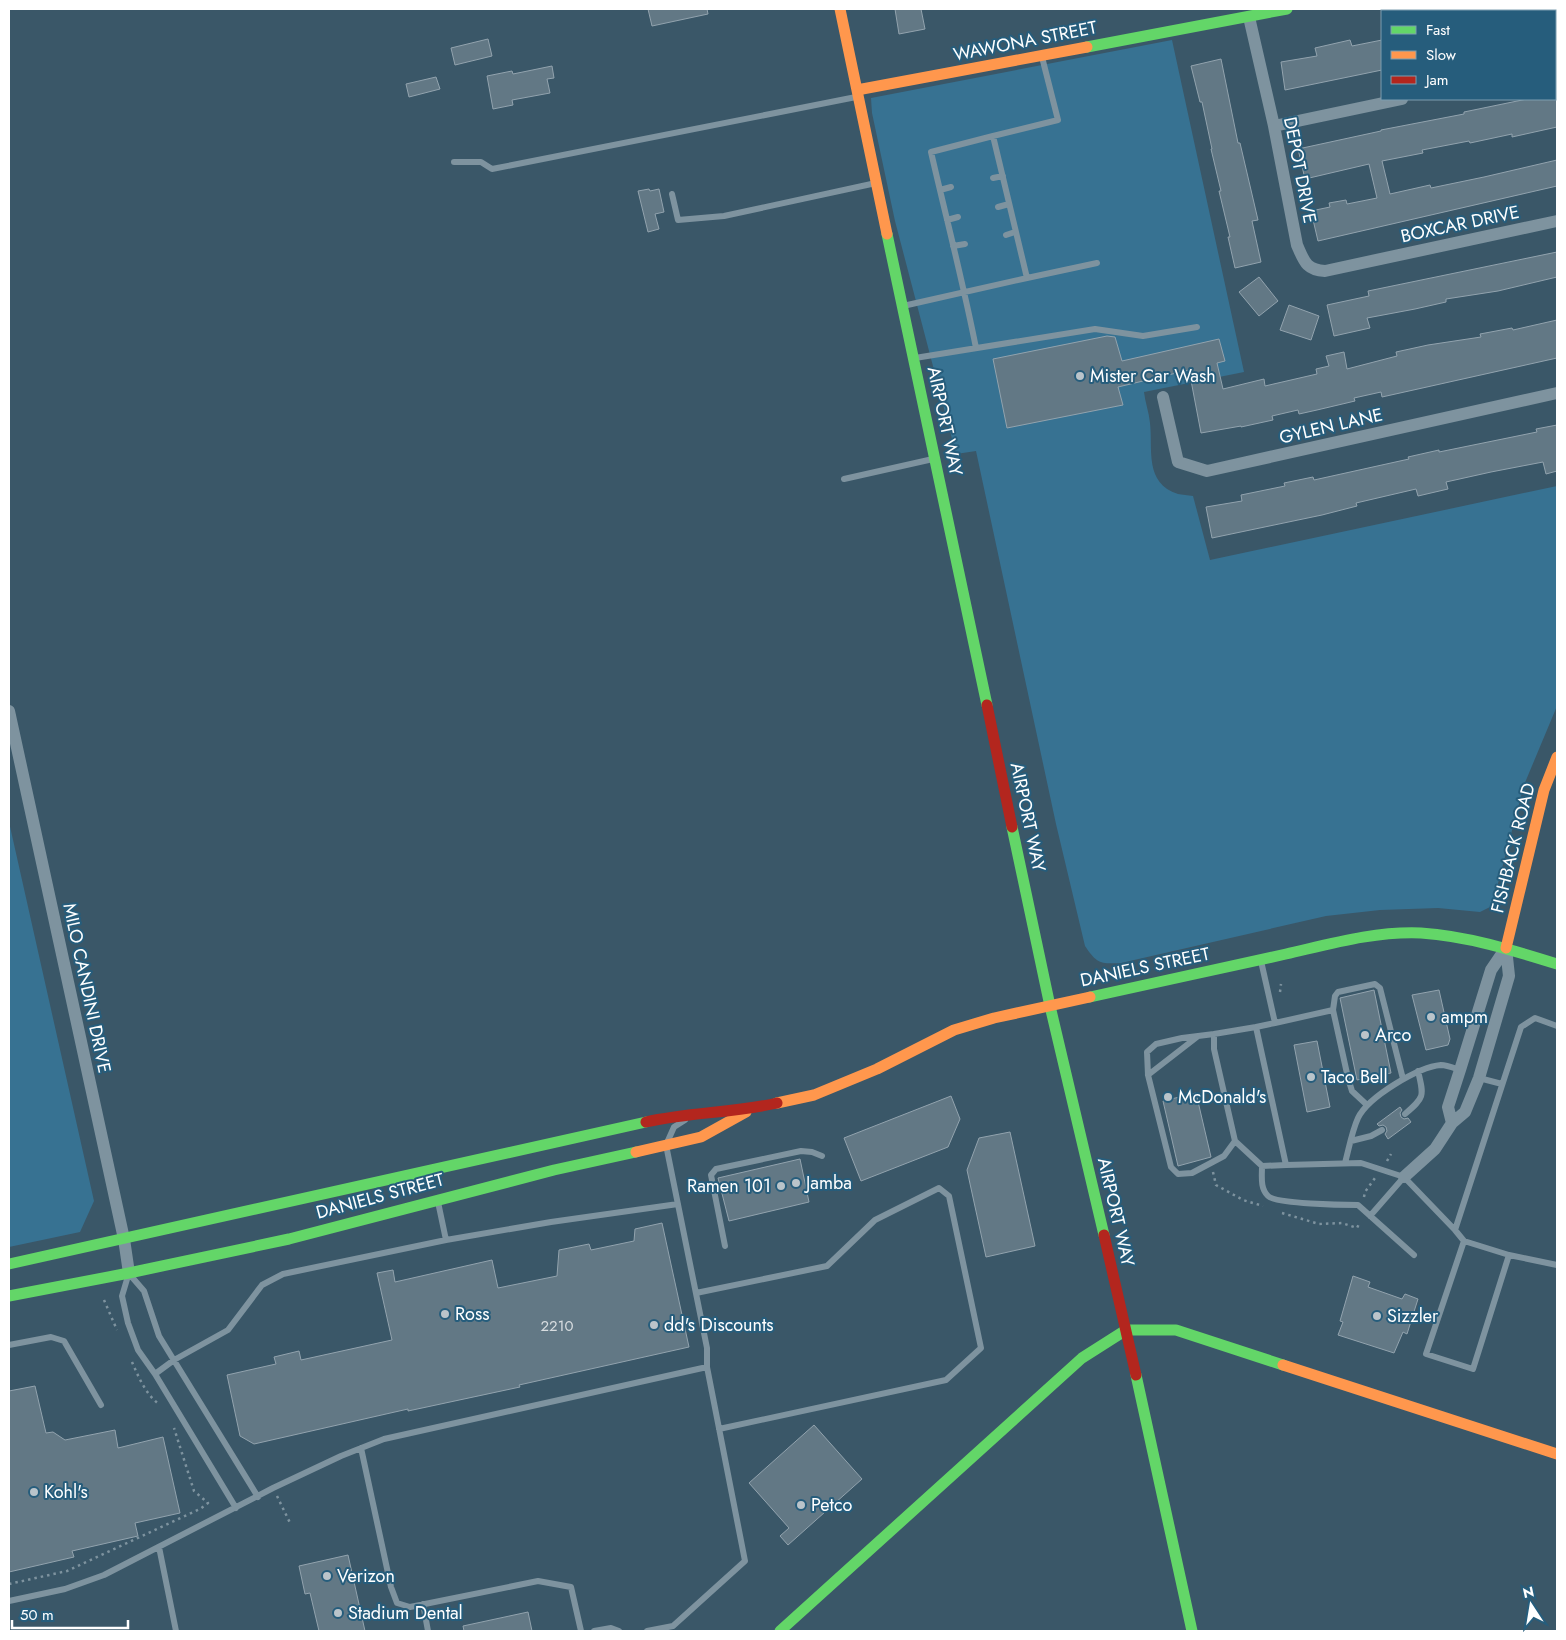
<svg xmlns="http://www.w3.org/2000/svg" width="1566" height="1640" font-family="Jost,sans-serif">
	<rect width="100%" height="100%" fill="#3a5768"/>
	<path fill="#377292" d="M1172,40L1244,372L1144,392C1145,402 1149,412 1150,423C1153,450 1144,483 1178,494C1182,495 1188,495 1193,496L1210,560L1557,486V706L1524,785L1492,906L1480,912L1438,908L1380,910L1326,916L1121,963C1101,964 1097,964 1085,946L1056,824L976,451L956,454L895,221L872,113L871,98Z
		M9,822L94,1201L80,1232L9,1247Z"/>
	<path fill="#627885" stroke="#92a3ae" d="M648,9H707L708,14L652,26Z
		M895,9H921L925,29L899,34Z
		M488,39L492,56L455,65L451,48Z
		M1350,40L1352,46L1382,40V70L1285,90L1281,62L1317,56L1315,48Z
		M1221,59L1238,143H1240L1258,220L1252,221L1261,262L1235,268L1228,237H1230L1219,191H1221L1211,149H1212L1202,102H1200L1191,66Z
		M552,66L554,78L547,79L550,93L512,100L513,105L493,109L487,76L512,71L513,74Z
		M436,77L440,89L409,97L406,84Z
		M1527,99H1557V127L1512,137V134L1470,143L1469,141L1422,150L1423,153L1382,161L1390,194L1430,185L1431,188L1484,177L1557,160V186L1318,241L1311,211L1330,207L1329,203L1346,200L1347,204L1377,198L1369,164L1305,179L1298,149L1381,131V130L1464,114V112Z
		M649,189L650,191L659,189L664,212L655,214L659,229L648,232L638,191Z
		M1557,252V277L1498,291L1446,299V302L1415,309L1367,318L1370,328L1334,336L1327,305L1369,296L1368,291Z
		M1259,277L1278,301L1259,316L1239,292Z
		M1289,305L1319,316L1311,340L1280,330Z
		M1557,320V358L1382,397L1381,392L1354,398L1355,401L1317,410L1299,414L1298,410L1272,416L1273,420L1241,427V426L1201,433L1189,370L1118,387L1123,405L1007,428L993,359L1107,336L1115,337L1122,361L1219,339L1225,361L1217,363L1223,389L1264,379L1265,386L1317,374L1316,369L1329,366L1326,356L1344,352L1347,369L1397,356L1396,352L1428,345L1481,337L1480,334L1512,328L1513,330Z
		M1557,425V471L1546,474L1543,462L1491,472L1446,482L1448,489L1418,496L1416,489L1356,503L1357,506L1322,515L1212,538L1206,507L1242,501L1241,495L1285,486L1284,483L1313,477L1314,480L1409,459L1408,457L1439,450V452L1537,432L1536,429Z
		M1374,990L1391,1073L1357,1080L1340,998Z
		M1439,990L1450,1039L1448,1045L1426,1050L1412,995Z
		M1317,1041L1330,1107L1307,1112L1294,1045Z
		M1196,1093L1211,1157L1178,1166L1163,1101Z
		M951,1096L960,1119L948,1147L861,1181L844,1138Z
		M1400,1107L1402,1110L1400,1113L1401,1117L1404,1119L1408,1118L1411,1122L1388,1139L1385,1134L1387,1131L1386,1127L1383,1125L1379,1126L1377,1124Z
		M1010,1132L1035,1246L986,1257L967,1170L979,1138Z
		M800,1159L809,1202L729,1221L718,1178Z
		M662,1223L689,1347L519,1385L520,1387L408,1411V1409L254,1444L240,1436L227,1375L276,1364L274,1357L299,1351L301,1360L392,1340L377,1273L393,1270L395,1282L492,1260L498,1288L557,1276L559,1250L589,1244L591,1250L634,1241L635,1229Z
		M1353,1276L1370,1282L1368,1287L1402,1299L1405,1294L1418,1299L1407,1334L1403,1332L1394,1353L1338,1335L1343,1322L1340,1321Z
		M35,1386L46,1433L53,1432L65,1440L115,1430L118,1448L163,1437L180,1513L135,1523L138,1536L72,1551L74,1557L9,1572V1391Z
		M814,1425L862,1479L788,1545L780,1536L789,1528L749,1483Z
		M348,1555L365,1631H319L310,1593L305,1594L299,1566Z
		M528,1612L532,1631H464L463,1626Z"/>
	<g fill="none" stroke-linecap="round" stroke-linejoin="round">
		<path stroke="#7e939f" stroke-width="2.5" stroke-dasharray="2.5 4" stroke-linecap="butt" d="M1280,992L1281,984
			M1387,1161L1391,1154
			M1213,1172L1216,1185L1243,1200L1263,1206
			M1364,1197L1365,1192L1375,1178
			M1282,1213L1319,1224L1342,1223L1357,1228L1360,1222
			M104,1300L117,1330
			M132,1362C139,1378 146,1395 160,1405
			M277,1496L291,1525
			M9,1584L67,1571L200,1509L208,1503L194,1491L174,1428"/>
		<path stroke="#7e939f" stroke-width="6" d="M454,162H481L492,169L856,97
			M993,178L1003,176
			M940,190L951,187
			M672,194L678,220L724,216L876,183
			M998,207L1009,204
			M947,220L958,217
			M1006,235L1015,232
			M953,246L965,244
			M1027,278L1097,263
			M903,306L1027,278L993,136L1058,120L1042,57
			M976,348C963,282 946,217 931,152L993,136
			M915,358L1095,329L1143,336L1197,327
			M844,479L933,459
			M1333,1010L1348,1078L1352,1091L1367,1105
			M1275,1023L1333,1010L1335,996L1338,992L1375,984L1380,988L1403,1079
			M1256,1027L1275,1023L1261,961
			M1214,1034L1182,1038L1156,1044L1147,1052L1148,1075L1171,1167L1178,1174L1192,1173L1224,1156L1235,1141
			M1148,1075L1197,1037
			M1479,1078L1502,1084
			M1405,1114C1425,1097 1424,1096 1418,1071
			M1351,1141L1371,1136L1382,1130
			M1345,1163C1349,1148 1352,1131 1358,1118C1368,1097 1418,1067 1441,1065C1447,1065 1454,1068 1460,1070
			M1286,1165L1361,1163L1404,1177L1455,1230L1464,1241L1509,1255L1473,1369L1426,1354L1464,1241
			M1262,1166L1235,1141L1214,1049V1034L1256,1027L1286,1165L1262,1166C1262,1177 1260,1188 1268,1196C1276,1204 1344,1205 1358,1205L1414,1255
			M438,1202L446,1240
			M1370,1216L1404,1177
			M1455,1230L1521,1027L1535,1018L1557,1026
			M725,1246L711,1175L716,1169L801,1151L812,1152L822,1156
			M1509,1255L1557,1265
			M128,1276L122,1296L128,1323L138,1350L155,1374L236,1508
			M131,1276L144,1291L159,1336L258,1497
			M696,1293L827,1266L875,1220L939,1188L949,1196L981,1348L946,1380L719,1429
			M9,1345L51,1337L64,1341L101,1405
			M155,1374L174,1360L228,1330L262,1285L283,1274L446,1240L551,1222L678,1204
			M361,1448L391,1587L397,1603L410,1607L538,1581L571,1587L581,1631
			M159,1547L176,1631
			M9,1601L65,1589L104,1575L273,1488L341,1456L384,1439L707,1367
			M423,1604L428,1631
			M594,1631L611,1628L619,1631
			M647,1631L673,1626L745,1561L707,1367V1348L666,1145L674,1127L685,1120"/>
		<path stroke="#7e939f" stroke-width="12" d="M1249,17L1274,126L1297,245C1304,261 1306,270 1325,271L1557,221
			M1555,67L1557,66
			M1274,126L1402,99
			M1163,397L1178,462L1207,471L1557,393
			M9,711L124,1239L129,1273
			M1452,1123L1448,1107L1460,1070L1491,970L1506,948
			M1404,1177L1435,1149L1452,1123L1465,1112L1479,1078L1509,976L1506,948"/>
		<path stroke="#63d668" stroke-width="11" d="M1087,47L1287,9
			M887,234L987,705
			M1012,827L1050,1006L1104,1235
			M1090,997C1155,983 1221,968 1286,954C1330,944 1375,931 1421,933C1467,936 1512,950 1557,964
			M9,1264L646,1122
			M9,1296L129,1273L289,1239L554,1170L636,1152
			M1136,1375L1192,1631
			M780,1631L1082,1358L1126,1330H1176L1283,1365"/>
		<path stroke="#ff974d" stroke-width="11" d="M840,9L887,234
			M857,90L1087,47
			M1506,948L1544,790L1557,757
			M777,1103L814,1095L877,1069L954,1030L994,1018L1090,997
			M636,1152L701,1137L746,1112
			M1283,1365L1557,1454"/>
		<path stroke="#b3261e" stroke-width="11" d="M987,705L1012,827
			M646,1122C689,1112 734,1113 777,1103
			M1104,1235L1136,1375"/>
	</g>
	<g fill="#bac4ca" stroke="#265d7c" stroke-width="2">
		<circle cx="1080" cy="376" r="5"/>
		<circle cx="1431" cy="1017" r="5"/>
		<circle cx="1365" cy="1035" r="5"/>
		<circle cx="1311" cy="1077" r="5"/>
		<circle cx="1168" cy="1097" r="5"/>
		<circle cx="796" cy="1183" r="5"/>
		<circle cx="781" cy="1186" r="5"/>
		<circle cx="445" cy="1314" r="5"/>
		<circle cx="1377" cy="1316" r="5"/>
		<circle cx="654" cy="1325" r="5"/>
		<circle cx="34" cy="1492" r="5"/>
		<circle cx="801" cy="1505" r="5"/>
		<circle cx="327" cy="1576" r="5"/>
		<circle cx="338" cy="1613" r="5"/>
	</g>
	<g text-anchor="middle" stroke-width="4" stroke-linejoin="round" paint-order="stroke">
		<g font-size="15" fill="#d8dde0">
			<text x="557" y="1331">2210</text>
		</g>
		<g font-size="18" fill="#fff" stroke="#265d7c">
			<text transform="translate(1025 41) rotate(-11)" y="6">WAWONA STREET</text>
			<text transform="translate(1300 170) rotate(79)" y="6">DEPOT DRIVE</text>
			<text transform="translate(1460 224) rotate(-12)" y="6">BOXCAR DRIVE</text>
			<text transform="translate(945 421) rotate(78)" y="6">AIRPORT WAY</text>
			<text transform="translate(1331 426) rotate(-13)" y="6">GYLEN LANE</text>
			<text transform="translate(1028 817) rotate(78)" y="6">AIRPORT WAY</text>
			<text transform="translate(1513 848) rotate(-76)" y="6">FISHBACK ROAD</text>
			<text transform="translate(1145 967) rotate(-12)" y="6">DANIELS STREET</text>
			<text transform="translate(87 988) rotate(78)" y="6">MILO CANDINI DRIVE</text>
			<text transform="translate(380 1196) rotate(-15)" y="6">DANIELS STREET</text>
			<text transform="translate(1116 1212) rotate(77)" y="6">AIRPORT WAY</text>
		</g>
		<g font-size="18" fill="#fff" stroke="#265d7c" text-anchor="start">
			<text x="1090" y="382">Mister Car Wash</text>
			<text x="1441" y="1023">ampm</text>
			<text x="1375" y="1041">Arco</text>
			<text x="1321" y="1083">Taco Bell</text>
			<text x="1178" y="1103">McDonald's</text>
			<text x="806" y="1189">Jamba</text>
			<text x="771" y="1192" text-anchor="end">Ramen 101</text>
			<text x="455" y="1320">Ross</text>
			<text x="1387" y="1322">Sizzler</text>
			<text x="664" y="1331">dd's Discounts</text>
			<text x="44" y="1498">Kohl's</text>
			<text x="811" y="1511">Petco</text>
			<text x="337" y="1582">Verizon</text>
			<text x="348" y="1619">Stadium Dental</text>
		</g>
	</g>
	<rect width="1566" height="1640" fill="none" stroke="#ffffff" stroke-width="20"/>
	<rect x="1381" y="10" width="175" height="90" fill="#265d7c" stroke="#7d9eb0"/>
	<rect x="1391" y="26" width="25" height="8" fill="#63d668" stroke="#7d9eb0"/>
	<text x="1426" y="35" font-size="15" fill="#ffffff">Fast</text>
	<rect x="1391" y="51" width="25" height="8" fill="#ff974d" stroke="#7d9eb0"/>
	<text x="1426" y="60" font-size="15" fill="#ffffff">Slow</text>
	<rect x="1391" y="76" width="25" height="8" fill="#b3261e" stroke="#7d9eb0"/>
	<text x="1426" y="85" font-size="15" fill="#ffffff">Jam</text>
	<g transform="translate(1531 1605) rotate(348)" stroke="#265d7c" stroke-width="4" paint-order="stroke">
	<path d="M0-4L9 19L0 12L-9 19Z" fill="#ffffff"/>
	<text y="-8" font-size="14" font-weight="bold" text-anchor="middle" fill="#ffffff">N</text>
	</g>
	<path d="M12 1620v8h116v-8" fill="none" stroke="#ffffff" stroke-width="2.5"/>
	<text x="20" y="1620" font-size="15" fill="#ffffff" stroke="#265d7c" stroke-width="4" paint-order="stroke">50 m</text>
</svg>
